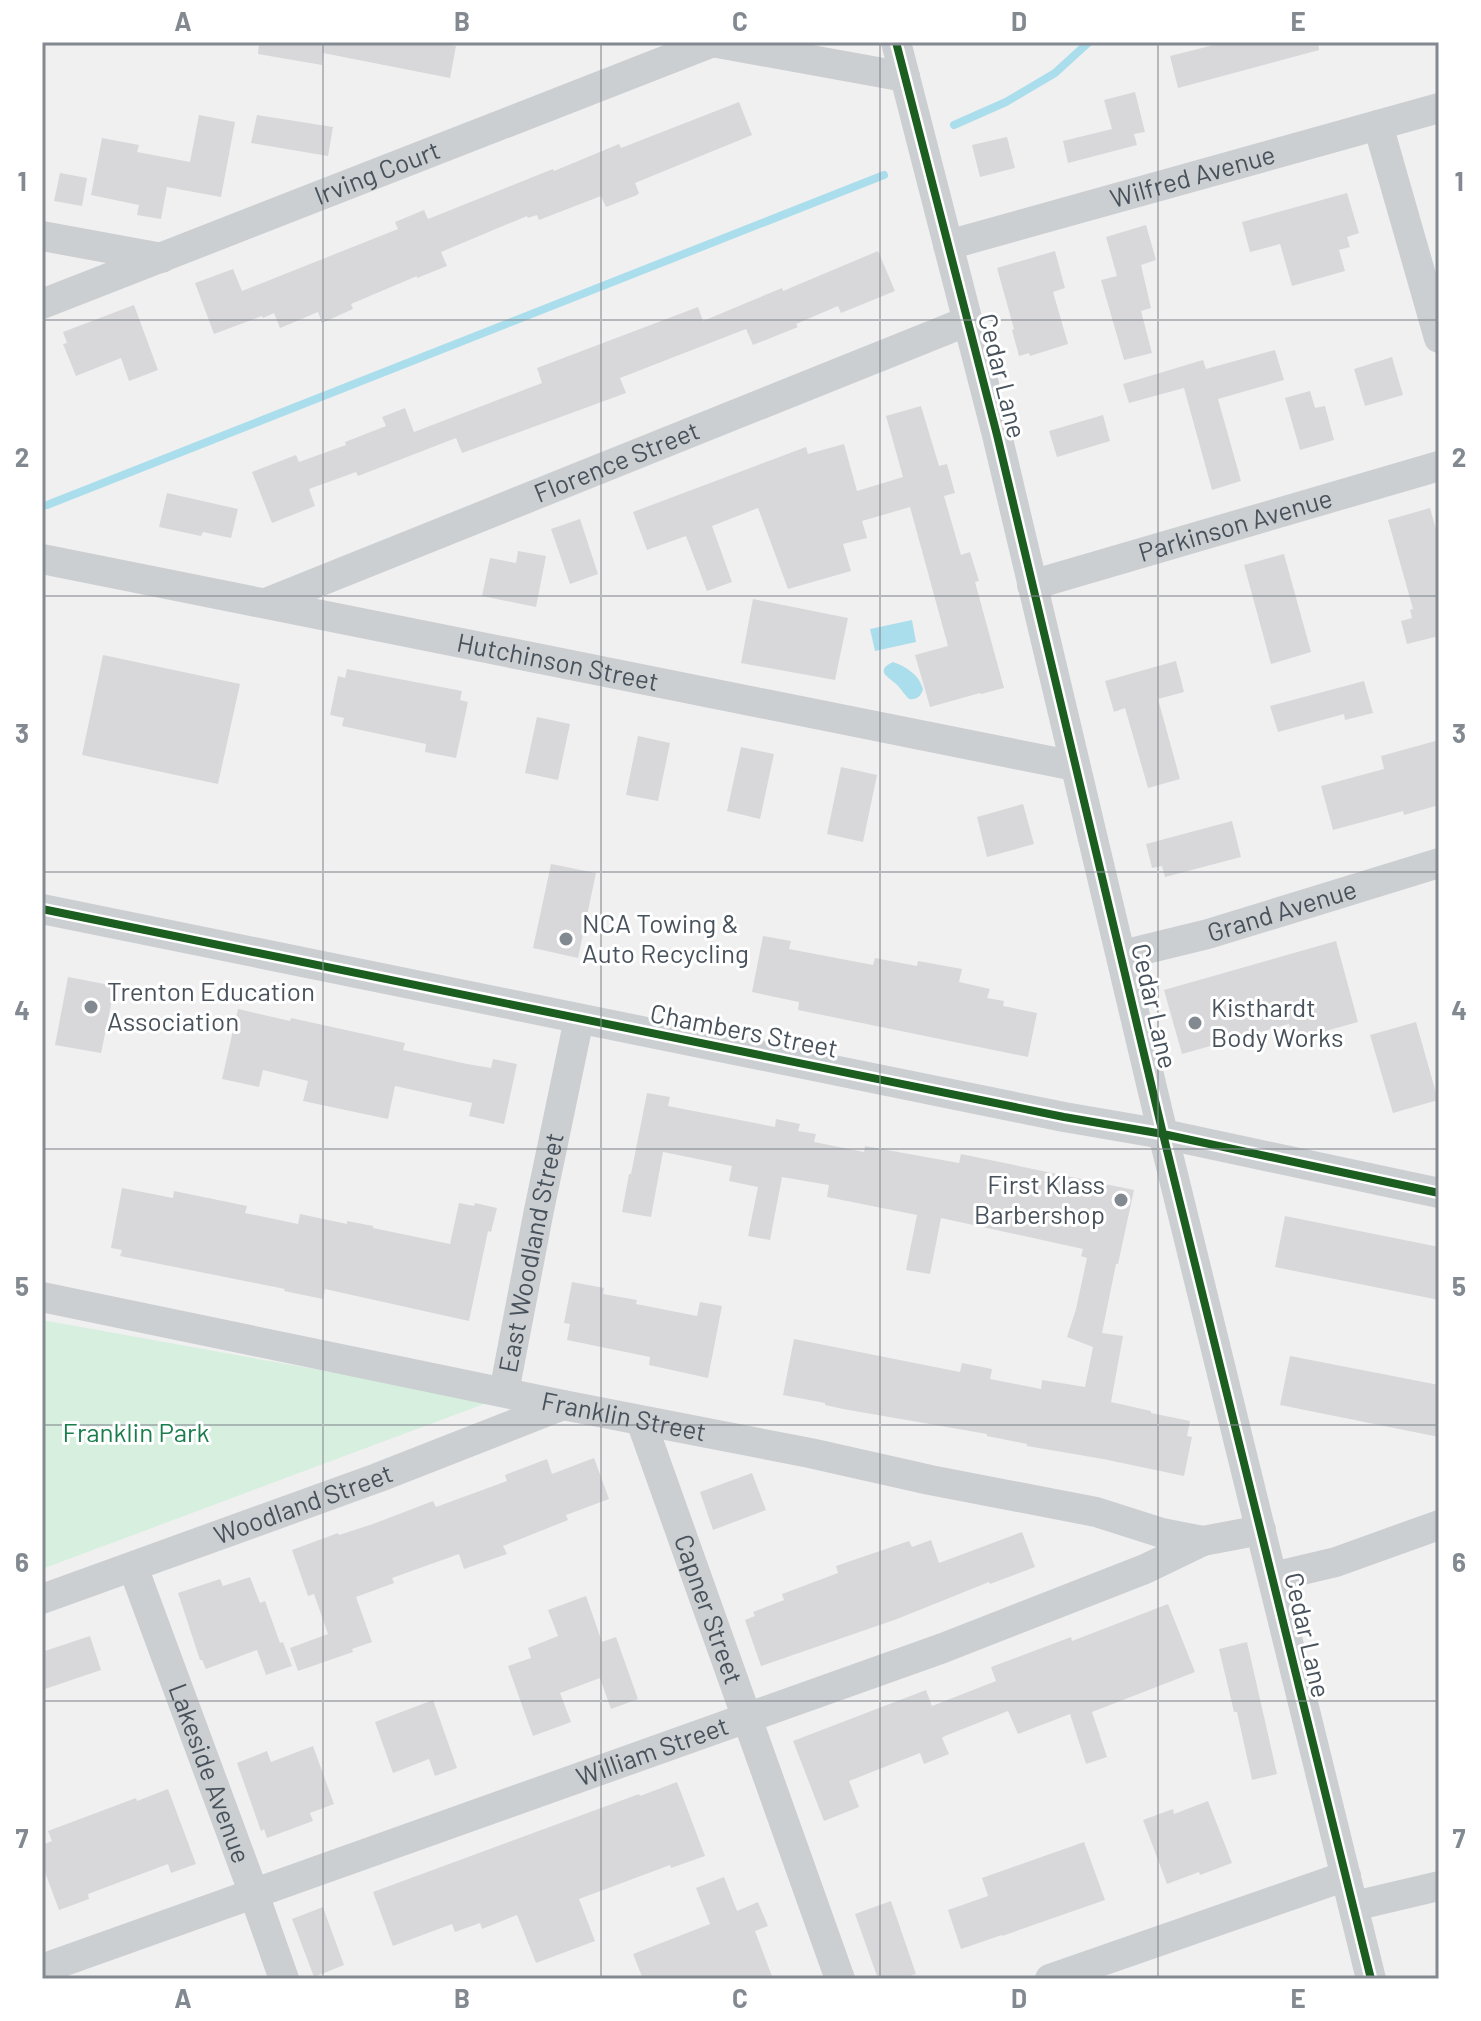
<svg xmlns="http://www.w3.org/2000/svg" width="1481" height="2021" font-family="Barlow,sans-serif">
	<rect width="100%" height="100%" fill="#f1f0f0"/>
	<path fill="#d6efdf" d="M42,1320L492,1401L42,1569Z"/>
	<path fill="#abdeec" d="M912,620L916,642L875,651L870,629Z
		M893,662C907,667 919,675 923,689C921,697 916,700 909,699C905,695 902,691 899,687C892,678 872,672 893,662Z"/>
	<g fill="none" stroke-linecap="round" stroke-linejoin="round">
		<path stroke="#abdeec" stroke-width="8" d="M954,125L1006,102L1055,73L1089,42
			M47,505L884,175"/>
	</g>
	<path fill="#d8d8da" d="M259,42H433L456,46L450,78L323,53L322,65L258,54Z
		M1226,42H1318L1319,50L1178,88L1170,56Z
		M1135,92L1145,132L1134,134L1137,145L1068,163L1063,141L1112,129L1104,100Z
		M739,102L752,135L635,183L639,193L637,195L606,207L601,196L539,220L537,215L528,218L527,216L441,252L447,266L417,278V276L351,304L353,309L322,323L318,312L280,328L274,313L263,318L262,316L214,334L195,283L233,269L242,291L398,229L395,222L424,210L428,219L553,169L554,171L619,144L621,148Z
		M199,115L235,122L221,197L167,187L161,219L137,215L139,205L91,195L102,138L139,145L137,152L190,162Z
		M257,115L333,127L328,156L251,143Z
		M1007,137L1015,168L980,177L972,145Z
		M60,173L87,178L82,206L54,201Z
		M1347,193L1359,233L1347,237L1350,247L1339,250L1345,271L1292,286L1280,244L1250,252L1242,222Z
		M1146,225L1156,260L1141,265L1151,308L1141,311L1152,353L1124,360L1101,280L1117,276L1106,237Z
		M878,251L895,291L841,313L838,306L796,324L798,327L753,345L746,329L620,378L626,393L462,453L456,438L358,476L356,472L309,489L315,506L272,523L252,472L296,455L299,462L346,445L345,442L386,426L382,417L405,408L414,432L542,383L537,368L698,307L703,321L782,288L783,291Z
		M1055,251L1065,288L1053,292L1068,344L1030,356L1029,353L1019,356L1012,330L1014,329L997,268Z
		M134,305L158,370L129,381L121,358L76,376L63,344L67,343L63,332Z
		M1275,350L1284,380L1218,399L1241,481L1212,490L1184,388L1129,403L1123,384L1203,360L1206,369Z
		M1392,357L1403,395L1365,406L1354,369Z
		M1310,391L1315,408L1325,406L1334,440L1300,450L1285,398Z
		M921,406L939,466L947,464L955,493L944,496L961,555L970,552L979,581L975,582L1004,688L981,694L980,693L930,707L915,655L948,646L910,507L862,521L867,538L843,544L851,571L788,589L758,508L712,526L732,582L707,591L686,536L647,550L633,512L806,447L808,454L844,444L857,491L903,477L886,416Z
		M1103,415L1110,441L1057,457L1049,431Z
		M167,493L238,509L231,538L203,532L201,536L159,527Z
		M1430,508L1439,540V636L1407,644L1401,621L1412,618L1410,610L1413,609L1388,520Z
		M580,519L598,574L570,584L551,529Z
		M518,551L546,556L536,607L482,596L490,558L516,563Z
		M1284,554L1311,652L1271,664L1244,565Z
		M753,599L848,618L835,680L741,663Z
		M103,655L240,684L218,784L82,755Z
		M1176,661L1184,692L1158,699L1180,779L1148,788L1125,708L1114,712L1105,681Z
		M347,669L462,691L460,700L468,702L456,758L425,752L426,744L342,726L344,718L330,715L338,676L345,678Z
		M1364,681L1373,713L1345,720L1344,714L1278,732L1270,706Z
		M537,717L570,724L558,780L525,773Z
		M638,736L670,743L658,801L626,795Z
		M1439,740V805L1404,815L1403,811L1333,830L1321,786L1384,769L1381,756Z
		M741,747L774,754L760,819L727,811Z
		M841,767L877,775L863,842L827,834Z
		M1023,804L1034,844L987,857L977,817Z
		M1232,821L1241,857L1165,877L1162,866L1152,868L1146,844Z
		M551,864L596,873L578,958L533,948Z
		M763,936L791,941L789,949L873,965L875,958L917,966L918,961L962,969L959,982L990,989L987,998L1004,1001L1003,1006L1037,1013L1028,1057L798,1010L799,1002L752,992Z
		M1336,941L1358,1022L1293,1040L1289,1024L1182,1054L1164,990Z
		M68,977L115,986L101,1053L55,1045Z
		M238,1009L290,1021L291,1018L405,1043L403,1050L467,1064L491,1068L493,1059L517,1064L504,1124L469,1116L472,1103L395,1086L388,1119L303,1101L308,1081L263,1070L259,1087L222,1079Z
		M1416,1022L1438,1100L1393,1113L1370,1035Z
		M647,1093L670,1097L668,1106L775,1127L776,1119L800,1124L798,1131L816,1134L814,1142L864,1152L865,1146L959,1163L961,1154L1134,1190L1118,1264H1116L1102,1333L1123,1336L1111,1402L1151,1411V1413L1190,1421L1187,1436L1192,1437L1184,1476L1103,1459L1027,1446V1444L987,1436V1434L843,1409L825,1405V1403L783,1395L794,1339L960,1372L962,1363L992,1369L990,1379L1041,1389L1042,1380L1085,1387L1093,1347L1067,1337L1076,1309L1087,1258L1081,1256L1083,1249L941,1218L930,1274L906,1270L917,1215L827,1197L829,1185L782,1177L770,1240L748,1236L758,1187L729,1181L732,1166L663,1152L651,1217L622,1212L629,1174H631Z
		M122,1188L173,1198L174,1191L247,1206L245,1213L298,1224L300,1214L347,1224V1221L373,1226V1228L450,1244L459,1203L474,1206L475,1203L497,1208L491,1232L488,1231L469,1321L325,1289L323,1299L284,1291L285,1289L120,1256L122,1250L111,1248Z
		M1285,1216L1439,1247V1300L1275,1267Z
		M572,1282L604,1288L603,1294L637,1300L636,1304L697,1316L700,1302L722,1306L708,1378L649,1365L650,1357L567,1340L570,1324L564,1323Z
		M1290,1356L1439,1385V1437L1280,1405Z
		M594,1458L609,1499L566,1515L568,1520L503,1546L507,1554L464,1569L459,1554L392,1578L394,1583L356,1597L372,1642L352,1649L353,1652L298,1671L290,1648L328,1634L314,1594L308,1596L292,1550L338,1533L339,1535L373,1524L433,1501L436,1507L507,1481L505,1475L547,1459L552,1474Z
		M752,1473L766,1510L713,1530L700,1492Z
		M1022,1532L1035,1567L990,1584L989,1582L897,1619L761,1666L745,1620L755,1616L753,1612L784,1600L782,1594L838,1573L836,1566L909,1541L912,1547L931,1540L939,1563Z
		M250,1577L260,1603L265,1601L280,1643L283,1642L292,1666L266,1675L257,1650L206,1669L202,1660H200L178,1593L220,1579L223,1586Z
		M586,1596L602,1642L616,1637L638,1699L611,1709L600,1678L560,1693L571,1722L533,1736L508,1666L531,1658L528,1648L558,1636L548,1610Z
		M1168,1604L1195,1672L1092,1712L1107,1757L1086,1764L1070,1714L1018,1734L1008,1711L945,1736L942,1738L949,1754L924,1764L920,1753L849,1781L859,1807L824,1821L793,1741L926,1690L932,1706L996,1681L991,1667L1071,1637L1072,1641Z
		M90,1636L101,1670L42,1690V1652Z
		M1247,1642L1277,1774L1252,1780L1237,1712H1234L1219,1649Z
		M433,1700L457,1768L435,1776L429,1759L393,1773L375,1722Z
		M313,1746L334,1804L310,1813L313,1821L267,1838L264,1829L261,1831L237,1763L267,1751L271,1762Z
		M677,1782L705,1856L671,1868L670,1865L579,1899L595,1941L536,1963L517,1915L482,1929L480,1923L455,1932L452,1924L393,1946L373,1892L639,1794L640,1796Z
		M168,1789L196,1864L171,1873L168,1864L88,1894L89,1899L59,1910L42,1864V1845L52,1841L48,1831L136,1798L137,1801Z
		M1208,1801L1232,1863L1200,1875L1199,1872L1167,1884L1143,1820L1173,1809L1174,1814Z
		M1084,1842L1105,1900L1002,1936V1935L961,1949L948,1910L988,1896L982,1878Z
		M724,1877L737,1911L758,1902L768,1926L755,1931L773,1979H643L633,1954L710,1924L696,1888Z
		M891,1901L916,1974L901,1979H878L855,1914Z
		M323,1907L344,1965L314,1977L292,1919Z"/>
	<g fill="none" stroke-linecap="round" stroke-linejoin="round">
		<g stroke="#cccfd1" stroke-width="30">
			<path d="M712,42L905,77"/>
			<path d="M896,42L997,435L1163,1134L1371,1979"/>
			<path d="M1378,125L1439,338"/>
			<path d="M42,236L162,258"/>
			<path id="s1" d="M948,245L1439,108"/>
			<path id="s2" d="M42,304L713,42"/>
			<path id="s3" d="M42,559L1075,766"/>
			<path id="s4" d="M1032,585L1439,466"/>
			<path id="s5" d="M266,603L968,321"/>
			<path d="M42,909L1064,1117L1163,1134L1439,1193"/>
			<path id="s6" d="M1122,955L1208,934L1439,863"/>
			<path id="s7" d="M42,1297L563,1405L810,1453L930,1480L1096,1512L1162,1533L1203,1541"/>
			<path id="s8" d="M504,1392L539,1210L579,1019"/>
			<path id="s9" d="M641,1421L840,1979"/>
			<path id="s10" d="M133,1567L254,1894L284,1979"/>
			<path d="M1273,1577L1336,1562L1439,1525"/>
			<path id="s11" d="M42,1599L377,1478L563,1405"/>
			<path d="M1354,1906L1439,1886"/>
			<path id="s12" d="M42,1969L943,1648L1145,1569L1203,1541L1261,1530"/>
			<path d="M1050,1979L1346,1876"/>
		</g>
		<defs>
			<path id="cycleway" d="M896,42L997,435L1163,1134L1371,1979
				M42,909L1064,1117L1163,1134L1439,1193"/>
		</defs>
		<use href="#cycleway" stroke="#fff" stroke-width="13"/>
		<use href="#cycleway" stroke="#1b5e20" stroke-width="8"/>
	</g>
	<path fill="none" stroke="#838990" stroke-width="2" stroke-opacity="0.55" d="M323,42V1979M601,42V1979M880,42V1979M1158,42V1979M42,320H1439M42,596H1439M42,872H1439M42,1149H1439M42,1425H1439M42,1701H1439"/>
	<g fill="#838990" stroke="#fff" stroke-width="3">
		<circle cx="566" cy="939" r="8"/>
		<circle cx="91" cy="1007" r="8"/>
		<circle cx="1195" cy="1023" r="8"/>
		<circle cx="1121" cy="1200" r="8"/>
	</g>
	<g text-anchor="middle" stroke-width="6" stroke-linejoin="round" paint-order="stroke">
		<g font-size="26" fill="#48525c" stroke="#fff">
			<text dy="9" stroke="none"><textPath href="#s2" startOffset="360">Irving Court</textPath></text>
			<text dy="9" stroke="none"><textPath href="#s1" startOffset="254">Wilfred Avenue</textPath></text>
			<text transform="translate(1002 376) rotate(76)" y="9">Cedar Lane</text>
			<text dy="9" stroke="none"><textPath href="#s5" startOffset="378">Florence Street</textPath></text>
			<text dy="9" stroke="none"><textPath href="#s4" startOffset="212">Parkinson Avenue</textPath></text>
			<text dy="9" stroke="none"><textPath href="#s3" startOffset="526">Hutchinson Street</textPath></text>
			<text dy="9" stroke="none"><textPath href="#s6" startOffset="166">Grand Avenue</textPath></text>
			<text transform="translate(1154 1006) rotate(77)" y="9">Cedar Lane</text>
			<text transform="translate(744 1031) rotate(11)" y="9">Chambers Street</text>
			<text dy="9" stroke="none"><textPath href="#s8" startOffset="142">East Woodland Street</textPath></text>
			<text dy="9" stroke="none"><textPath href="#s7" startOffset="594">Franklin Street</textPath></text>
			<text dy="9" stroke="none"><textPath href="#s11" startOffset="278">Woodland Street</textPath></text>
			<text dy="9" stroke="none"><textPath href="#s9" startOffset="200">Capner Street</textPath></text>
			<text transform="translate(1307 1635) rotate(77)" y="9">Cedar Lane</text>
			<text dy="9" stroke="none"><textPath href="#s12" startOffset="648">William Street</textPath></text>
			<text dy="9" stroke="none"><textPath href="#s10" startOffset="220">Lakeside Avenue</textPath></text>
		</g>
		<g font-size="26" fill="#48525c" stroke="#fff" text-anchor="start">
			<text x="582" y="933">NCA Towing &amp;<tspan x="582" dy="30">Auto Recycling</tspan></text>
			<text x="107" y="1001">Trenton Education<tspan x="107" dy="30">Association</tspan></text>
			<text x="1211" y="1017">Kisthardt<tspan x="1211" dy="30">Body Works</tspan></text>
			<text x="1105" y="1194" text-anchor="end">First Klass<tspan x="1105" dy="30">Barbershop</tspan></text>
		</g>
		<g font-size="26" fill="#197d4c" stroke="#fff">
			<text x="136" y="1442">Franklin Park</text>
		</g>
	</g>
	<rect width="1481" height="2021" fill="none" stroke="#ffffff" stroke-width="88"/>
	<rect x="44" y="44" width="1393" height="1933" fill="none" stroke="#838990" stroke-width="3"/>
	<g font-size="26" text-anchor="middle" font-weight="bold" fill="#838990">
		<text x="183" y="31">A</text>
		<text x="462" y="31">B</text>
		<text x="740" y="31">C</text>
		<text x="1019" y="31">D</text>
		<text x="1298" y="31">E</text>
		<text x="22" y="191">1</text>
		<text x="1459" y="191">1</text>
		<text x="22" y="467">2</text>
		<text x="1459" y="467">2</text>
		<text x="22" y="743">3</text>
		<text x="1459" y="743">3</text>
		<text x="22" y="1020">4</text>
		<text x="1459" y="1020">4</text>
		<text x="22" y="1296">5</text>
		<text x="1459" y="1296">5</text>
		<text x="22" y="1572">6</text>
		<text x="1459" y="1572">6</text>
		<text x="22" y="1848">7</text>
		<text x="1459" y="1848">7</text>
		<text x="183" y="2008">A</text>
		<text x="462" y="2008">B</text>
		<text x="740" y="2008">C</text>
		<text x="1019" y="2008">D</text>
		<text x="1298" y="2008">E</text>
	</g>
</svg>
